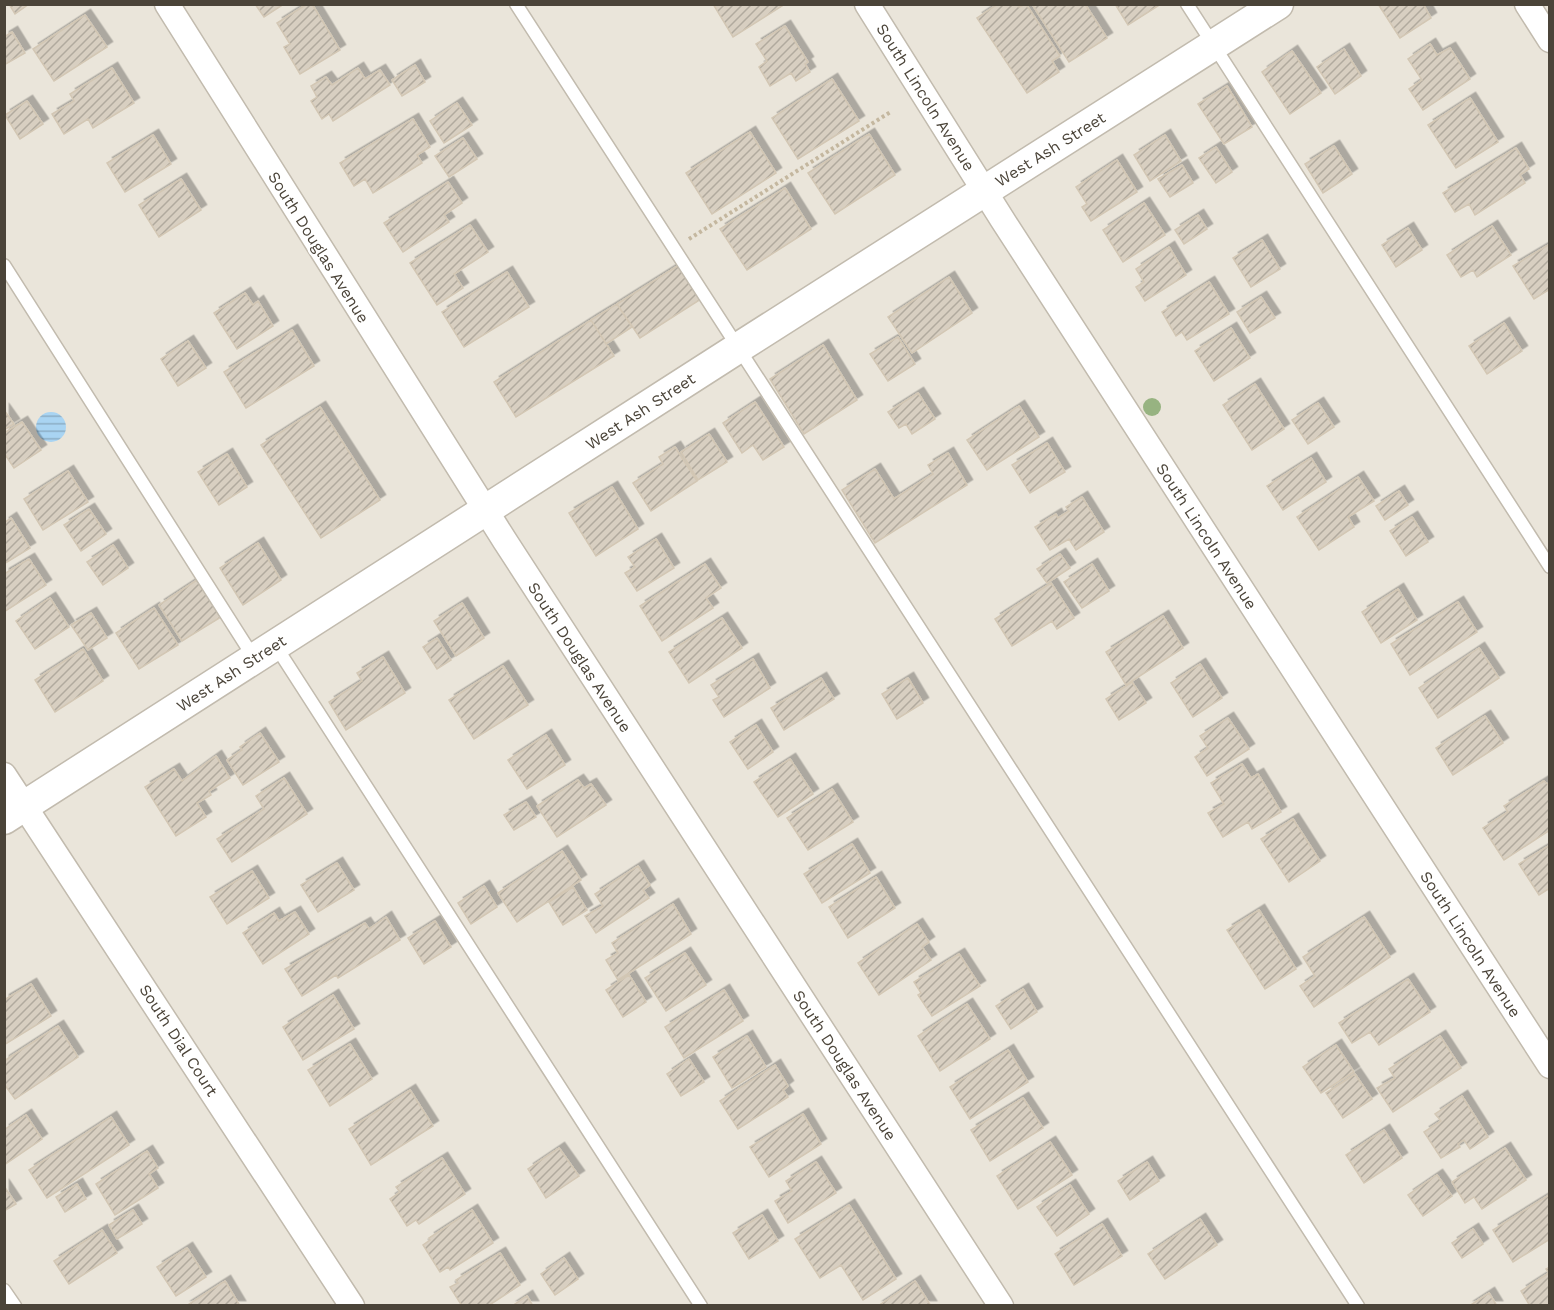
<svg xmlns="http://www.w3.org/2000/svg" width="1554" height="1310" font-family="'Work Sans',sans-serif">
	<defs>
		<pattern id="water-rules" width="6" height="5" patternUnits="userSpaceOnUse" patternTransform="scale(1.5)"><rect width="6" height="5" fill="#a9d4f2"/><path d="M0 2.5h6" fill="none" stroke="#8caec5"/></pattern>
		<pattern id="building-hatch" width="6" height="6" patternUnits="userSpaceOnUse" patternTransform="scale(1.5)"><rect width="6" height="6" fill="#d8cfc1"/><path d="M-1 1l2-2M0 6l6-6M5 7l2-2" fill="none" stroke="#b1aa9e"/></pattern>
		<filter id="shadow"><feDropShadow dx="5.5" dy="-5.5" stdDeviation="0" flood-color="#0004"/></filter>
	</defs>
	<rect width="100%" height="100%" fill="#f6f3ec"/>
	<path fill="#eae5da" d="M5,5H1549V1305H5Z"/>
	<path fill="url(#water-rules)" d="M36 427a15 15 0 1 1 30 0a15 15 0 1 1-30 0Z"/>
	<path fill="url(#building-hatch)" stroke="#d3c7b4" stroke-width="1.5" filter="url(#shadow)" d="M9,4H29L15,14Z
		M255,4H284L264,17Z
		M307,4H312L340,50L300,74L284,47L290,44L277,23Z
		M713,4H785L733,37Z
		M998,4H1017L1019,7L1026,4L1060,56L1052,61L1059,72L1027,93L977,18Z
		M1032,4H1085L1107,38L1069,62Z
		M1115,4H1161L1128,25Z
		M1378,4H1423L1431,18L1400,38Z
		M85,15L107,47L54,81L33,49Z
		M785,26L808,62L805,64L810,72L796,81L791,73L770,86L759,67L767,61L756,44Z
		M12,32L25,53L4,65V37Z
		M1430,44L1437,55L1450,48L1470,79L1423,110L1409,89L1422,80L1408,59Z
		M1344,49L1361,76L1335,94L1317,67Z
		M1292,51L1321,93L1290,114L1262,72Z
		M415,65L425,82L402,96L392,80Z
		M112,68L134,103L93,128L88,119L64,134L52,114L74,101L70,94Z
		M358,68L365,79L380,70L390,85L333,121L329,114L322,119L311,101L317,97L311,86L326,77L332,85Z
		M832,79L859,121L798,159L772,118Z
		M1227,86L1252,127L1224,144L1198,104Z
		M1470,98L1498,142L1456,168L1428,125Z
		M27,101L43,124L20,139L5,115Z
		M457,103L472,125L444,143L430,121Z
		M413,119L430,147L417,155L422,163L373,193L365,179L354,186L340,163Z
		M750,132L776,173L712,214L686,173Z
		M869,134L895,175L835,214L808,173Z
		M153,135L171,164L125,192L107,163Z
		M1165,135L1181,161L1150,181L1134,155Z
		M463,138L477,159L449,177L435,156Z
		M1334,146L1352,174L1323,193L1305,164Z
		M1216,147L1232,172L1216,183L1199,158Z
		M1516,148L1529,169L1520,175L1525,183L1475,215L1469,204L1455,212L1443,193Z
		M1117,160L1137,192L1091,221L1082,207L1087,204L1076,187Z
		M1182,165L1193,183L1170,197L1158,179Z
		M181,179L201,210L159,237L139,205Z
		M448,182L462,203L444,215L449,222L403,252L384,223Z
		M785,188L811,229L747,270L720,229Z
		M1144,203L1165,235L1123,262L1103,230Z
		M1198,215L1207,229L1184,244L1175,230Z
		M470,225L488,252L454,274L463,288L437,305L410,263Z
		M1492,226L1511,255L1477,277L1473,270L1461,277L1447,255Z
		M1408,228L1422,250L1396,267L1382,245Z
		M1262,240L1280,269L1251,287L1233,258Z
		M1550,244V289L1534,299L1513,266Z
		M1169,247L1186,275L1145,301L1136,287L1144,282L1136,269Z
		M679,265L701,299L640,338L617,304Z
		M507,272L529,307L464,347L442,312Z
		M949,277L972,313L912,353L888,317Z
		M1209,282L1229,314L1187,340L1182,332L1176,336L1162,312Z
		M245,293L253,305L258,301L273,326L237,349L214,313Z
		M1261,297L1275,318L1250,333L1237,312Z
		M617,304L632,327L606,344L591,320Z
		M591,320L614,356L516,417L494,382Z
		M1504,323L1522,351L1487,374L1469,346Z
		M1231,328L1250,358L1214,381L1195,351Z
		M292,330L314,366L246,408L224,372Z
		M898,337L915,364L888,381L870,354Z
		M188,341L206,368L178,386L161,359Z
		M823,345L857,400L804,434L770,379Z
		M1255,384L1284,429L1252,450L1223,405Z
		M918,393L935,419L912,434L906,424L899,428L888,412Z
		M755,402L784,447L763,460L753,445L742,453L723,423Z
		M1318,403L1334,427L1308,444L1292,420Z
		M1019,406L1039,437L987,470L967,440Z
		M320,407L380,500L321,538L261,445Z
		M4,410L14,424L4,430Z
		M22,422L41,450L14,468L4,453V433Z
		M709,434L727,462L698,480L681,452Z
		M1047,443L1065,472L1030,493L1012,465Z
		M675,447L697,481L651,511L633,483L663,464L659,457Z
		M948,453L967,485L875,543L842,490L875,469L894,499L933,474L928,465Z
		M227,454L247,487L219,505L198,472Z
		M1311,458L1326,482L1283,510L1267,486Z
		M68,471L88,502L43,530L24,499Z
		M1358,477L1374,501L1348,517L1354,527L1319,550L1297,517Z
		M612,487L638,529L596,556L569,513Z
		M1399,491L1408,505L1385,520L1376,506Z
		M1082,497L1104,532L1076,550L1069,539L1050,550L1035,527L1056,514L1058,518L1069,511L1066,507Z
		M89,509L106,534L81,551L64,525Z
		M1412,517L1428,542L1406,556L1390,531Z
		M11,518L30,548L4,564V523Z
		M656,539L674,568L637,591L625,573L635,567L628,557Z
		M258,543L281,580L243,605L220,568Z
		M113,545L128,568L103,585L87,562Z
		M1060,554L1070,568L1047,583L1037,569Z
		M29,559L46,585L4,612V574Z
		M705,564L721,588L706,598L713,608L662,641L640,606Z
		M1092,564L1109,591L1082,608L1064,582Z
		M197,580L221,617L182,641L159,605Z
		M1051,583L1074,618L1057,629L1052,621L1012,646L995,619Z
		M1398,589L1417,620L1381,643L1362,612Z
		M50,598L69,627L35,649L16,621Z
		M1458,602L1477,632L1410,675L1391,644Z
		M462,603L484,638L456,656L434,621Z
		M154,608L178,645L139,669L116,633Z
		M91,613L107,638L88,650L71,625Z
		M1163,616L1183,648L1126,685L1106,652Z
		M722,618L742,648L689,683L669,652Z
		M437,638L451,660L437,669L423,647Z
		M1479,648L1499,678L1438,718L1419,688Z
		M83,649L103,681L55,712L35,680Z
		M383,657L405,693L346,730L329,702L362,681L357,673Z
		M753,659L770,688L724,717L713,700L719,697L711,685Z
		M1200,664L1222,698L1193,717L1171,683Z
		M503,666L528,705L474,739L449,700Z
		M821,678L834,699L784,730L771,708Z
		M908,678L923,703L897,719L882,694Z
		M1132,682L1146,703L1119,720L1106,699Z
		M1485,716L1503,743L1453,775L1436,748Z
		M1228,718L1249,749L1207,776L1195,757L1208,748L1200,736Z
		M756,725L773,752L748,769L730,742Z
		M260,733L279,762L243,785L227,760L242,750L240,747Z
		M546,735L565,765L527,789L508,760Z
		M216,756L230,778L209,791L211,795L197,803L206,817L176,836L145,787L174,769L182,781Z
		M790,759L813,794L778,817L754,782Z
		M1242,764L1251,778L1258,774L1281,812L1252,829L1248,822L1223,837L1208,813L1224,804L1211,783Z
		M284,778L307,814L232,862L217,839L264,809L256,796Z
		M578,780L584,788L591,784L606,805L557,837L537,806Z
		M1544,781L1550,786V830L1504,860L1483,828L1508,812L1504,806Z
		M832,789L853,822L808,850L787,818Z
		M526,802L536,817L514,830L504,815Z
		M1293,819L1320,861L1289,882L1261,839Z
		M852,844L870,873L822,903L804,874Z
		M1550,845V888L1539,895L1519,864Z
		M562,851L581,880L517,922L498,893Z
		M337,863L354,890L318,912L301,885Z
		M638,866L650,885L643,890L649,898L596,933L585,916L603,906L595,894Z
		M252,871L269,898L227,924L210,897Z
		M876,877L895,908L848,938L829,907Z
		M484,886L497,907L471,924L458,903Z
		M573,887L587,910L563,925L549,902Z
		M673,904L691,934L618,980L606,960L618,953L612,943Z
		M1259,910L1296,969L1265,989L1227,930Z
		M295,912L309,934L263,964L243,933L274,913L279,921Z
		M386,917L400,940L338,978L336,975L302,996L285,969L365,923L369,929Z
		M1364,917L1390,957L1314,1007L1300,986L1315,976L1303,957Z
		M435,921L451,947L424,964L408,938Z
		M917,924L929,942L922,947L931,960L879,995L858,963Z
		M685,953L706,985L666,1011L645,978Z
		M959,954L980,986L932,1016L918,995L921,993L914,982Z
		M629,975L646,1002L623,1017L606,990Z
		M1408,979L1430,1012L1379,1045L1370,1032L1352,1043L1339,1023Z
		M31,984L51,1016L4,1045V1000Z
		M1023,989L1037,1012L1011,1029L996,1006Z
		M724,990L743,1021L684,1058L665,1027Z
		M333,995L354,1029L303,1060L283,1027Z
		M967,1004L990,1039L940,1071L918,1036Z
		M58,1026L78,1057L15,1099L4,1084V1061Z
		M747,1036L766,1067L732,1088L713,1057Z
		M1440,1036L1461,1068L1393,1112L1377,1088L1395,1078L1389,1069Z
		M350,1044L372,1079L330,1106L308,1070Z
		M1336,1045L1354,1072L1321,1093L1303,1067Z
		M1008,1050L1028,1082L970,1119L950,1087Z
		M689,1059L704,1082L681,1096L667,1074Z
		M775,1065L788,1086L783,1090L788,1097L738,1129L720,1101Z
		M1355,1074L1372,1099L1343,1118L1326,1093Z
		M410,1090L433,1126L371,1165L349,1129Z
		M1462,1096L1488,1137L1470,1149L1464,1140L1458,1144L1460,1147L1441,1158L1424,1132L1441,1121L1435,1114Z
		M1023,1098L1043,1128L990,1161L971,1130Z
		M803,1114L821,1144L769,1177L750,1147Z
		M26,1115L42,1139L4,1165V1130Z
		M111,1117L129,1145L47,1198L29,1170Z
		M1384,1130L1402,1158L1364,1183L1346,1155Z
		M1050,1142L1072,1175L1018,1209L997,1176Z
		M559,1148L579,1176L546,1198L528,1169Z
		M1505,1148L1526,1180L1482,1209L1474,1197L1465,1203L1452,1182Z
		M147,1151L158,1168L149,1174L158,1188L115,1215L96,1184Z
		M442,1158L465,1194L419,1224L416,1220L407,1226L390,1199L400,1192L396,1187Z
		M816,1162L836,1193L788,1223L775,1201L792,1191L786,1181Z
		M1147,1162L1159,1181L1130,1200L1118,1181Z
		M1437,1175L1452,1196L1423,1216L1408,1195Z
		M77,1184L86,1199L65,1212L56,1197Z
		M1070,1185L1089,1214L1057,1236L1037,1207Z
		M4,1186L16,1204L4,1211Z
		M1549,1195L1550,1239L1513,1262L1493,1230Z
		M849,1205L896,1279L863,1300L841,1265L820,1278L795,1239Z
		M133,1210L142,1224L117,1239L109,1225Z
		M472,1210L493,1243L450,1270L448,1267L440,1272L423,1245L430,1240L429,1238Z
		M762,1215L778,1241L749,1259L733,1233Z
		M1200,1219L1217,1245L1165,1279L1148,1254Z
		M1102,1224L1122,1256L1074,1285L1055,1254Z
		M1473,1229L1483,1244L1462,1258L1452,1243Z
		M102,1230L117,1253L69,1284L54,1261Z
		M187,1248L206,1277L176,1296L157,1267Z
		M500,1253L520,1285L488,1306H462L450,1287L458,1283L456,1280Z
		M564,1258L578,1279L555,1295L541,1274Z
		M1550,1267V1306H1530L1521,1291L1549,1273L1546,1269Z
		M225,1281L240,1306H186Z
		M915,1281L931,1306H878Z
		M1489,1293L1497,1306H1469Z
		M527,1296L533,1306H512Z"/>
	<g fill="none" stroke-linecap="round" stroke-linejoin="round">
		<defs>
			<path id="service" d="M516,4L1358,1306
				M1187,4L1550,567
				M4,265L254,658
				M275,645L701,1306
				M4,1290L15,1306"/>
			<path id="minor" d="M167,4L505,541L1001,1306
				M867,4L1002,219L1550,1066
				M1527,4L1550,40
				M4,775L352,1306"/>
			<path id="tertiary" d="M4,819L738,348L1278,4"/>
		</defs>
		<use href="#service" stroke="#c2bbae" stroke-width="15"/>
		<use href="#minor" stroke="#c2bbae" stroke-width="27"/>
		<use href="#tertiary" stroke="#c2bbae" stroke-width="33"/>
		<path stroke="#c4b79f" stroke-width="4" stroke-dasharray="3 3" stroke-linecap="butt" d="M689,239L892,111"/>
		<use href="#service" stroke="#fff" stroke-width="12"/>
		<use href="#minor" stroke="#fff" stroke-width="24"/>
		<use href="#tertiary" stroke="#fff" stroke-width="30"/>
	</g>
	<circle fill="#97b381" cx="1152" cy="407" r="9"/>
	<g text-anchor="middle" stroke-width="4.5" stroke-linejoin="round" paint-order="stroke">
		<g font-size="16" fill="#4b4439" stroke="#fff">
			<text transform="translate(926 97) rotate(58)" y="6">South Lincoln Avenue</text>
			<text transform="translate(1050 149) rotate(-32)" y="6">West Ash Street</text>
			<text transform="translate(319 247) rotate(58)" y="6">South Douglas Avenue</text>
			<text transform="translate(640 411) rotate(-33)" y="6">West Ash Street</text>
			<text transform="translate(1207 536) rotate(57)" y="6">South Lincoln Avenue</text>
			<text transform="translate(580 657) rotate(57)" y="6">South Douglas Avenue</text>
			<text transform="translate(231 673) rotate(-33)" y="6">West Ash Street</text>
			<text transform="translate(1471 944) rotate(57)" y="6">South Lincoln Avenue</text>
			<text transform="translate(179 1040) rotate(57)" y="6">South Dial Court</text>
			<text transform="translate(845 1065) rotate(57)" y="6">South Douglas Avenue</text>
		</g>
	</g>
	<rect width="1554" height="1310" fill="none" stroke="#4b4439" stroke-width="12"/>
</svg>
